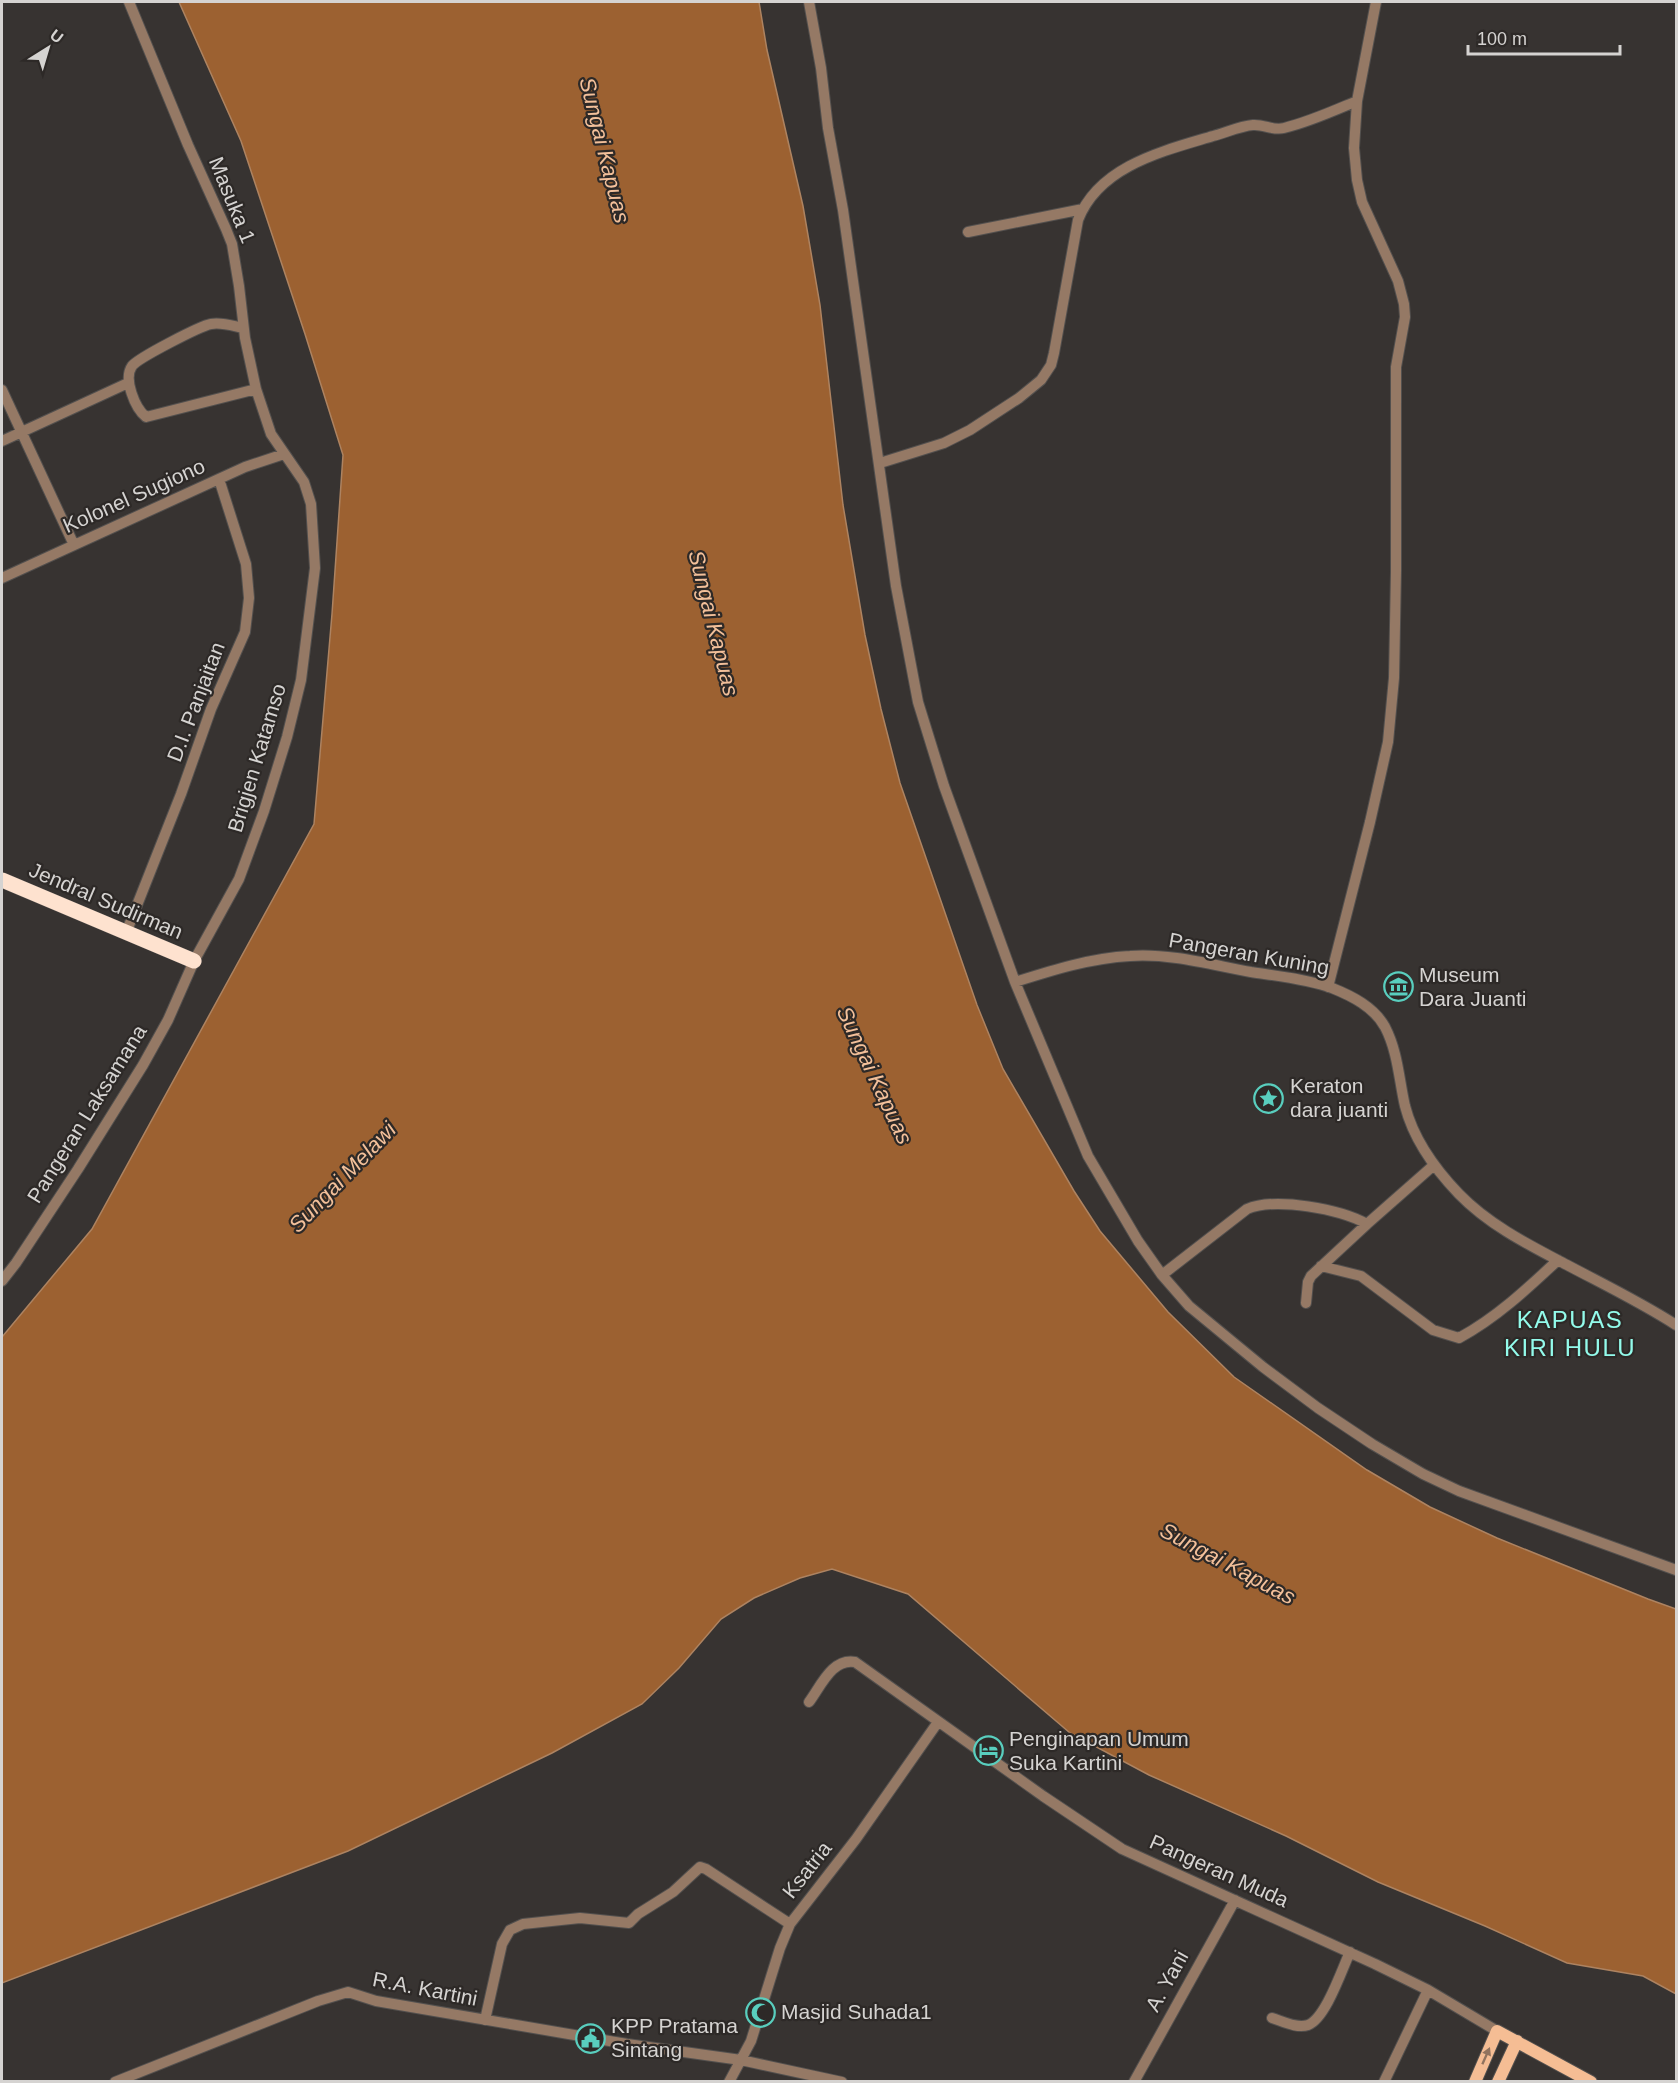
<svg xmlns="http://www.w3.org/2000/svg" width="1678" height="2083" font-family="Helvetica,sans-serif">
	<rect width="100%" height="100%" fill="#373331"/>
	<path fill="#9c6131" stroke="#ad8361" stroke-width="1.5" d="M179,2H759L767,50L803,206L820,305L843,505L865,635L881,709L900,783L977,1005L1003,1069L1074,1191L1100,1231L1168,1312L1234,1377L1367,1470L1430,1507L1497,1538L1648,1599L1676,1609V1994L1643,1976L1567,1963L1485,1926L1378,1882L1286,1836L1149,1775L1070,1733L908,1594L832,1569L800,1578L754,1598L721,1619L679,1668L642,1704L552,1753L348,1851L2,1983V1337L92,1229L314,824L332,614L343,455L305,334L241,141Z"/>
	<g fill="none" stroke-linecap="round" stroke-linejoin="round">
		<defs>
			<path id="minor" d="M809,2L821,68L828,128L843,210L896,586L918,702L944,786L1015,982L1088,1156L1138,1241L1162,1275L1189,1306L1263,1367L1318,1408L1372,1444L1423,1474L1459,1491L1676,1570
				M968,232L1083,209
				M243,328C233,326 222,322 211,324C200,326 138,358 132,366C123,379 135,408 146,417L256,389
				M2,390L74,545
				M2,441L128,383
				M880,463L944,443L970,430L1019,398L1041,380L1051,365L1054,353L1078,220C1099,166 1163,151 1213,136C1225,133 1240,126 1253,125C1264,124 1273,131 1284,128C1309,122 1333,111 1357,101
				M2,578L245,467L284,454
				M126,933L181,794L211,709L245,632L249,598L246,564L219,479
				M1015,982C1053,970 1091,958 1130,956C1170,953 1212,965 1251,972C1277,976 1307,979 1332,988C1352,996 1374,1007 1385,1027C1398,1052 1399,1080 1405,1106C1414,1141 1435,1169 1459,1194C1490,1226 1531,1246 1569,1266C1605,1285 1642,1303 1676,1325
				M1328,987L1370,822L1388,742L1394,678L1396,571V367L1405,317L1404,304L1398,281L1362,202L1357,180L1354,148L1357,101L1376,2
				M1321,1266L1361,1276L1433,1330L1459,1338C1496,1318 1527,1289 1558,1260
				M1162,1275L1247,1209C1276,1197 1340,1209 1367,1224L1434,1165
				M2,1281L16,1263L78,1169L143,1065L168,1020L194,961L239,879L264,811L287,737L301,680L315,568L311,504L304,482L271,434L256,389L245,338L239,286L232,244L226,229L188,145L129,2
				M1306,1303L1308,1282L1311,1276L1367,1224
				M809,1702C821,1686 832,1658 855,1662L1043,1796L1122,1849L1375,1964L1428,1990L1497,2031
				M1272,2018C1282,2021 1297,2029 1308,2025C1326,2018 1342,1969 1350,1952
				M485,2020L502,1944L510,1930L523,1924L580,1918L629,1923L638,1914L673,1892L700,1867L706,1869L790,1924
				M115,2082L318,2001L348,1992L376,2001L627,2044L741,2060L842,2082
				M729,2082L751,2041L780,1948L790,1924L856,1839L938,1722
				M1134,2082L1235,1900
				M1384,2082L1428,1990"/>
			<path id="major" d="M1475,2082L1497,2031L1591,2082
				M1498,2082L1517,2041"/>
			<path id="highway" d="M2,880L194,961"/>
		</defs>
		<use href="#minor" stroke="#53504e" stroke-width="12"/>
		<use href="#major" stroke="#53504e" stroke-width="14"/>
		<use href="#highway" stroke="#53504e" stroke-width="16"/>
		<use href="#minor" stroke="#957965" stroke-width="10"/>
		<use href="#major" stroke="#f5bd94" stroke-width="12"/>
		<use href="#highway" stroke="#fee2cf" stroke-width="15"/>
	</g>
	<defs><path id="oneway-solid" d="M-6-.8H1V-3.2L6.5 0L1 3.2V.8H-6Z" transform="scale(1.5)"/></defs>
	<use fill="#91735e" href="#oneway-solid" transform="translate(1486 2056) rotate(-66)"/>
	<defs>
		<symbol id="museum-ring" viewBox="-11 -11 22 22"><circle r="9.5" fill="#2d2927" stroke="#59cebe" stroke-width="1.5"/><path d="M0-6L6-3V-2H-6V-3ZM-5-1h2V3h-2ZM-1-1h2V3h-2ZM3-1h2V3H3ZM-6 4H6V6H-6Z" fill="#59cebe"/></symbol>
		<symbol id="sight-ring" viewBox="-11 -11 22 22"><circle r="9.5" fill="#2d2927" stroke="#59cebe" stroke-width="1.5"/><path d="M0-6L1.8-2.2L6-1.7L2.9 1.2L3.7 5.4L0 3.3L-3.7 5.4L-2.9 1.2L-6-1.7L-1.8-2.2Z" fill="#59cebe"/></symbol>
		<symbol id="hotel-ring" viewBox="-11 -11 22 22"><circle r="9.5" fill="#2d2927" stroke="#59cebe" stroke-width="1.5"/><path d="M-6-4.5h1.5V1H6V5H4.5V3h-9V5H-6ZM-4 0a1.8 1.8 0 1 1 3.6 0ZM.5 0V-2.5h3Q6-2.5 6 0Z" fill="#59cebe"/></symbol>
		<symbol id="mosque-ring" viewBox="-11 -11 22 22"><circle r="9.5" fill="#2d2927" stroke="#59cebe" stroke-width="1.5"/><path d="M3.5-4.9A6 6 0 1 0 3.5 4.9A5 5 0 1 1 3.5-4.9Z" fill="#59cebe"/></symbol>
		<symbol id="civic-ring" viewBox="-11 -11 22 22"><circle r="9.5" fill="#2d2927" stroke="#59cebe" stroke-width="1.5"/><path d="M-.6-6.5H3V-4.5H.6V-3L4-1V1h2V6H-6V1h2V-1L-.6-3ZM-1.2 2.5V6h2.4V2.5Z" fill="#59cebe"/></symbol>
	</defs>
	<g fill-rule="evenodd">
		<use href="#museum-ring" x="1382" y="970" width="33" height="33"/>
		<use href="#sight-ring" x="1252" y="1082" width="33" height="33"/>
		<use href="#hotel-ring" x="972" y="1734" width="33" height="33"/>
		<use href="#mosque-ring" x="744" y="1996" width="33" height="33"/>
		<use href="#civic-ring" x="574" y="2022" width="33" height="33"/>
	</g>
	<g text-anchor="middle" stroke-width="4.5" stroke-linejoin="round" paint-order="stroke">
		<g font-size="21" fill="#d5d3d1" stroke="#2d2927">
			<text transform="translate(232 200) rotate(68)" y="7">Masuka 1</text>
			<text transform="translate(134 496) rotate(-24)" y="7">Kolonel Sugiono</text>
			<text transform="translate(196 702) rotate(-69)" y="7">D.I. Panjaitan</text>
			<text transform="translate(257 758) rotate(-73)" y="7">Brigjen Katamso</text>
			<text transform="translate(106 901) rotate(23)" y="7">Jendral Sudirman</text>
			<text transform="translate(1249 954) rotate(10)" y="7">Pangeran Kuning</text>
			<text transform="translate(87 1114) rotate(-58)" y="7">Pangeran Laksamana</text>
			<text transform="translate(807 1870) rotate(-52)" y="7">Ksatria</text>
			<text transform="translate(1219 1871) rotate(24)" y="7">Pangeran Muda</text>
			<text transform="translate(1167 1981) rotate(-61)" y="7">A. Yani</text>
			<text transform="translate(425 1989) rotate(11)" y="7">R.A. Kartini</text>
		</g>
		<g font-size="21" fill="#d5d3d1" stroke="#2d2927" text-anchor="start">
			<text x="1419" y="982">Museum<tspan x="1419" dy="24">Dara Juanti</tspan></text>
			<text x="1290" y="1093">Keraton<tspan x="1290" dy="24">dara juanti</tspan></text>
			<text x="1009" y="1746">Penginapan Umum<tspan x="1009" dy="24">Suka Kartini</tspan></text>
			<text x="781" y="2019">Masjid Suhada1</text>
			<text x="611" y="2033">KPP Pratama<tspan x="611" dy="24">Sintang</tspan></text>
		</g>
		<g font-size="22" font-style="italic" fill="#f3c09a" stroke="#2d2927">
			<text transform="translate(605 150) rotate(76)" y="8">Sungai Kapuas</text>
			<text transform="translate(714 623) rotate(76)" y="8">Sungai Kapuas</text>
			<text transform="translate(875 1075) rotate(65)" y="8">Sungai Kapuas</text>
			<text transform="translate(342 1177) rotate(-46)" y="8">Sungai Melawi</text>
			<text transform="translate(1228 1563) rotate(28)" y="8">Sungai Kapuas</text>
		</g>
		<g font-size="24" letter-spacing="1.5" fill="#93fbeb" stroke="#2d2927">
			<text x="1570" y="1328">KAPUAS<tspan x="1570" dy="28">KIRI HULU</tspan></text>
		</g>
	</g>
	<rect width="1678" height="2083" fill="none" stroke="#d5d3d1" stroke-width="6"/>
	<g transform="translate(48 48) rotate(37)" stroke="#2d2927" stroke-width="4.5" paint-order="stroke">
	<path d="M0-4.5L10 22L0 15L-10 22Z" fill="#d5d3d1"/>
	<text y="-9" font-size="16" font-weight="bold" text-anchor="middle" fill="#d5d3d1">U</text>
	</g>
	<path d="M1468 45v9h152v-9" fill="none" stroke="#d5d3d1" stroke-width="3"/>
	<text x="1477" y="45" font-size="18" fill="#d5d3d1" stroke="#2d2927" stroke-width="4.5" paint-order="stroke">100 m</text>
</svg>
